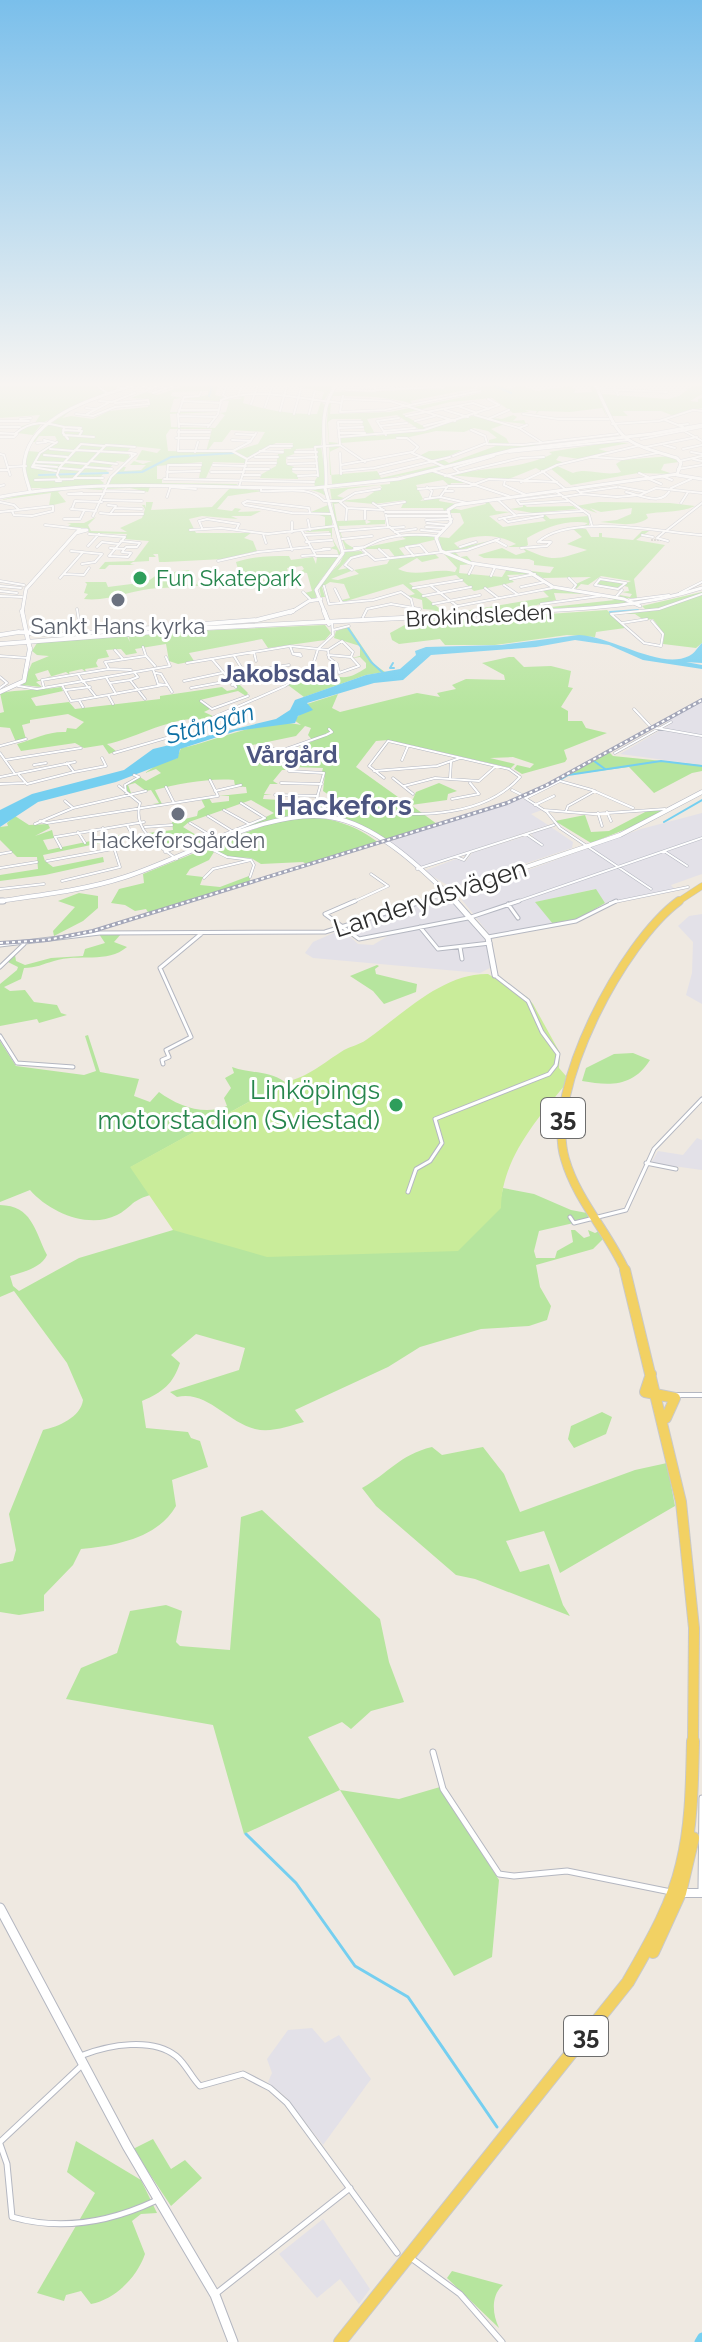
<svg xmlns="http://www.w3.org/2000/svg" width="702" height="2342" font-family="Raleway,sans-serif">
	<rect width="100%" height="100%" fill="#efe9e1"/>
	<path fill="#e3e1e8" d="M702,701V765L620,754L671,724L666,721Z
		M523,798L542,810L531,814L548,825L421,867L385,843Z
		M702,813V874L671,885L674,889L605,903L595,889L536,902L553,924L490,935L462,900L465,893L641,829Z
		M551,827L573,842L572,848L452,888L424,871L456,859L466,861L472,853L526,836L540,844L531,834Z
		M446,896L451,897L486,939L483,942L487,946L490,968L480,973L313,958L305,953L313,942L338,931L345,932L358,944L373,945L396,931L360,938L348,930L350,927Z
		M702,914V1004L686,995L692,973L693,942L678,926L689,916Z
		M697,1138L702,1140V1170L651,1163L658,1151L683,1155Z
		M312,2028L325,2043L339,2035L371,2079L323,2145L286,2097L268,2082L272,2073L267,2059L288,2030Z
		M323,2219L370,2289L359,2304L340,2279L317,2298L279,2254Z"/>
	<path fill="#b6e59e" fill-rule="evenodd" d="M0,384H112L120,390L103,391L101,386V391L106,394L42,423L33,435L17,433L22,426L35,423L40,415L0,418Z
		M190,384H226L218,386L215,395L223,397L220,401L184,399L208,395V391L172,392L171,396L183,398L174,399L170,412H217L170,414L171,427L215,428L225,415L220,413L226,412L229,401L222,400L242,399L237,396L245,395L243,403C266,410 293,415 317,414L324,392L287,384H335L322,403L325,405L321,446L327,485L315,487L314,482L318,476L316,445L313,448L296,449L294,454L286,457V464L294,467L292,472L298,475V479L260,478L262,474L276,466L278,454H283L284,449H291L293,443H276L247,458L235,451L258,444L265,432L231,430L222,442H214L208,450L231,452L245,458V463L213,462L206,478H199L202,462L157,466V479H162V483L238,484L235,486C258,495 295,488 322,488L327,497C309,480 250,494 228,496L217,509L232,511L235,508L241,509L238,512L261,511L251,516H231L238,519L202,516L189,519L196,533H251L244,538L253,541L257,551L223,559L165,562H159L158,554H153L156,557H149V561L133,562L130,564L135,565H109L105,569H99L105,562L134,561L149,541L124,539L127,534L90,533L85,528L67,527L71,524L67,523H84L96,517L88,525L91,531L127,532L120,528L142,518L145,509L142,505L112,504L145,505L146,508V502H153L151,510L212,507L230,488L159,484H151L148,492L130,488L106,489L107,480L120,467H126L124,471L141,470L146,465H130L134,461L143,464L152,461L136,460L142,450L157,453L161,449L132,446L127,452L130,457L124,462L117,461L106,471L109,472L39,474H103L99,479L104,483L101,486L103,490L70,488L58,492L66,502L49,506L51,493L0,500L53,488H30L23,469L27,447L28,451L39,452L57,440L55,436H39L35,442H30L42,429L73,409L62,418L71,416L93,419L109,411L148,407L149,399L131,398L146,392L157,395ZM170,429H212L206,452L168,451L166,435Z
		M445,384H468L475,388L495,384L511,389L518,385L537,391L570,386L576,390L573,393L592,392L589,384H594L607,417L602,408L570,412L539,411L535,415L537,411L525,410L529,412L513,413L492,398L450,402L402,414L428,429L472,416L502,419L513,415L517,417L513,421L524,420L526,424L500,421L505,424L491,429L506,438L510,445H543L443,466L419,456L429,451L462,450L442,459L449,463L496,446L489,444V440L497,438L488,431L474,428L464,432L436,431L405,438L341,443V438L366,436L361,419H332L328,422L329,442L338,443L336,445L340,447L329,452L330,475L377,471L381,478L438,465L443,467L375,481L332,484L327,420L326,444L328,404L331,403L330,414L390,412L482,393L476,388L410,401L413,404C387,396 360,396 333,396L331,403L333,392L444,389ZM397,415L420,430L376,436L367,419Z
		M695,384H702V394L690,401L698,402V399L702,398V408L674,416L661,411H623L628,416H610L598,390L602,394L668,399L679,396Z
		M613,442L629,443L598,449L609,452L579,459L559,456L556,460L565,463L557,466L573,473C588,467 604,477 621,472L616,464L622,460L671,456L679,462L664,464L661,470L673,474L638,473L571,485L550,468L541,471L536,468L506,480L449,475C484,467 519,470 552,454L549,452Z
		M432,472L465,483H451L450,486L443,480L416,485L423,499L420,501L440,498L439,501L456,504L444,511L443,508H401L405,500L374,504L341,501L365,498L374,492L370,490L382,488L380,485L348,489L337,496L344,498L340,500V503L334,504L337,521L365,520L366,524L371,522L367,520H385V524L339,526C342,541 346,547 361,549L346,550L335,520L330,489L390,484V481Z
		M487,500L496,511L510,512L489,516L503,527L546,521L542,517L544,515L510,509L523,507V504L527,507L573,506L577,509L542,512L550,519L589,516V525L583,526L588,523C567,519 544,528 527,538L528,545L523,548C554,563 558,559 587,550L567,544L582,537L572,528L586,529L591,537H599V533H602V537L633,540L642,531H649L636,540L665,545L634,579L637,598H620L631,602L629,604L413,617L435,610L423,609L422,600L408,596L415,594L403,584L343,602L342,600L350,598L344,584L330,582L322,587L325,597H321L319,585L340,563L345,552L361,551L364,554L348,559L338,570L348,568L351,571L331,579L338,580L359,574L354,570L387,564L390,559L396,558L389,549H365L367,547L406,539L402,537L419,534L435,536L434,540L399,548L406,557L435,554L439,558L422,562L417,558L398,569C417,578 435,567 455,572L457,568L444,554L473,564L460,565L459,573L502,577L507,569L498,567L531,574L507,575L514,582L474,591L456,575L409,583L446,614L549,597L542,590L556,588L588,594L554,593L556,600L533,606V609L615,600L593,594L619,598L620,595L630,597L632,594L622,592L629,591L628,587L621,585L618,588L596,585L601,579L624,584L631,581L601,576L588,585L581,584L576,589V584L591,577L543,578L530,571L550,573L554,567L534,565V561L529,559L484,558L478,555L502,548L516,555L526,552L522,547H508L516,544C497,533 474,534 454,543L459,548L489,541L455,552L460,557L467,556L473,563L452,556L440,548L439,537L449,538L464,523L460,513H450L451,508L461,510L486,504L484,501Z
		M599,502L670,503L695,506C680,513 662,511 646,514L648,518C635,528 615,523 600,522L617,520L631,514L632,508L601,512L590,508L597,513L576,506Z
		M328,505L330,513H324L332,515V538L341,554C334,571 314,577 316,598H310L305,593L312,591L307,573L300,572L304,569L302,566L287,568L288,572L263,575L264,580L271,579L268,583L288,580L286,586L264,588L263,583L255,582L195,586L198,582L213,583L217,578L241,581L239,575H242L236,570L238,569L236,562C254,556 270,556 289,556L291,560L313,557L316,564L317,557L339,556L337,550L330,548L335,546L329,531L304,532L328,527L325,526V517L311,512Z
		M189,570L190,573L186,574L191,577L186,579L187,585L192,582L193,586L162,588L160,584L159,588C133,589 109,602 84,599L88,594L84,593L87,584L85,582H106L108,587L147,582L158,574Z
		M702,592V643L696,648L663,644L664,634L653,619L644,620L635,614H613L646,610L642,606Z
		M607,610L625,628L596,632L595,637L567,635L495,645H445L440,639L399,644L392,640L390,633L412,621L472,619L474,625L488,618Z
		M325,625L331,633L325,640L268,648L262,639L189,653L194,661L178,664L169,661L166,644L135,649L137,653L126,655L121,649L106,650L109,657L98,659L96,663L98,667L85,669L86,672L82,669L69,672L70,675L66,672L46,678L51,676L48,670L35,674L38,680H42L36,682L42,687L22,685L32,663L49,656L37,655L32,651L37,643L126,634L130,642L128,634Z
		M349,627L374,664L385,672L366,675L304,697L288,685L304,675L320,679L330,672C342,682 354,676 366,668V663L360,657L353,658H352L360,656V646L334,638L336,631Z
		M509,657H514L524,667L551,666L571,671L568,687L573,688L561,707L568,711V721H582L586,728L607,733L564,750L567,759L565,762L522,774L514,769L517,765L530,768L534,764L513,757L490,758L515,764L511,768L388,740L376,741L356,767L405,802L413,799L416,792L439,783L457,791L448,794L447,800L411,805L437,824L383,842L365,828L314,813L323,809L381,812L315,807L314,804H324L329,795L323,791L325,773L322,772L323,768L293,767L287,753L313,741L308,735L311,728L305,726L296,736L248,746L255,749L250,754L260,763L280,762L278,757L262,756L263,752L259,749L285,752L283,767L286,765V770H282L273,781L278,784H270L264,794L272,795H264L263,799L313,802L307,814L292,815L246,829L245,827L274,813L251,800L189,822L183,827L206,841L243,830L176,857L172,855H181L203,845L188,836L160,847L148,833L173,830L172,822L197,816L198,811L205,807L201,799L209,798L212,803L229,801V796H219L247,793L246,787L235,786L234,780C208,778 178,784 155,790L162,804H153L159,803L151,790L146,791L135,783L128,785L131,793H127L126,784L140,777L146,781L161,773L156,769L145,773L158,764L177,758L181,748C212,743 267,716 301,725L294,720L304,711L307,704L338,694L332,708L340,712L417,693L440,697L437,693L456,689L452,685L466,679L505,680L504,675L482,663Z
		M239,684L248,693L246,696L238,691L200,700L210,709L204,712L215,717L204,721C183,711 131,740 107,744L116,751L109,754L103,745L84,748L75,743L21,751L17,744C34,739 49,731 66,732L67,728L76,729L84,722L68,714L30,720V723L22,725L26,739L16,742L10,728L0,727V713L4,712L0,693C20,689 36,691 61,687L63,691L31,698L36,706L69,702L75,709L160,699V696L222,687L227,691L237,689L234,686Z
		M609,752L613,756L702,765V771L692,773L654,793L629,767L569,775Z
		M649,810H665L639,824L591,843L555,821L585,815L591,832L609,831Z
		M15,816L29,825L48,824L50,828L35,836L52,830L54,838L43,840L48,850L119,835L120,838L145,834V836L112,841L108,839L110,841L43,855L45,861L53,867L103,857L104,862L45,875L0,881V875L38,869L37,857H17L0,840V827L8,826L7,823Z
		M306,816C335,819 355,825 379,843L308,865L303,862L261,864L251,858L228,857L210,847L275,821Z
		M207,848L214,852L209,860L190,869L186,875L203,877L200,885L220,887L249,876L251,883L149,914L146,909L135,911L125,905L111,903L119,889L144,883L143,874Z
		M596,889L605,903L580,918L553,924L535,902Z
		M79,893L98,896V908L83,921L54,936L53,931L75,907L58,901Z
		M99,934H121L114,942L127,947C107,964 79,953 54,961C43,964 36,968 24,968L21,979L4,987L10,991L25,990L34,1002L57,1005L61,1013L67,1015L39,1023L37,1019L0,1026V984L17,970L18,967L8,962L15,955L16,961L25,965L51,958L83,956L85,949L105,943Z
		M377,965L379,966L375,969L376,974L417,984L416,992L384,1004L373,991L350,976Z
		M88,1035L100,1072L139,1079L134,1096L150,1102L159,1092C178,1106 204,1116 227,1106L224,1098L231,1088L225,1078L234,1073L232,1067C251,1074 268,1070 285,1082L131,1167L150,1195C130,1201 131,1208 117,1215C89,1229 50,1213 30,1190L0,1202V1041L16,1066L84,1075L96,1071L85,1036Z
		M633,1053L650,1060C633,1087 610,1086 582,1081L586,1068L614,1054Z
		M503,1188L534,1194L571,1210L587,1213L591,1219L539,1231L534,1251L536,1258H555L557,1251L573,1242L571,1230H575L584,1238L590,1236L588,1230L595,1233L601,1230L605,1237L593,1249L536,1265L540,1287L551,1306L547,1320L529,1326L481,1329L420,1347L388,1367L295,1410L304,1422C289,1426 271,1433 255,1429C227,1422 207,1390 177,1397L170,1392L239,1370L245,1348L196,1334L171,1355L180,1363C173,1384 163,1392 142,1401L146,1428L188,1432L191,1438L200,1441L208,1467L172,1480L176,1506C158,1538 115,1546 81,1549L73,1565L44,1595V1611L19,1615L0,1612V1564L13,1561L16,1550L9,1514L43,1430C58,1427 81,1417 83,1400L67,1363L14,1291L0,1297V1205C32,1206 34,1229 47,1255C41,1268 23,1272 10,1276L13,1286L19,1291L79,1258L173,1230L501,1197Z
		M602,1412L612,1417L606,1434L574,1448L568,1439L571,1426Z
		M432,1447L442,1455L483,1447L504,1474L520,1512L635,1470L667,1463L675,1506L560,1573L544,1531L506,1541L520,1572L549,1564L563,1605L570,1616L475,1579L456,1575L376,1506L362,1488C389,1473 399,1455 432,1447Z
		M262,1510L380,1619L389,1662L404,1702L371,1711L351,1729L342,1722L308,1737L340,1790L399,1799L440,1787L499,1880L492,1957L454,1976L340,1790L244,1834L213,1725L66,1699L81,1668L117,1653L130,1611L166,1605L182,1611L176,1642L180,1646L230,1650L241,1517Z
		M153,2139L171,2169L185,2160L202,2178L171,2206L133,2149Z
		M76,2141L141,2180L157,2213L141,2214L132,2221L145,2254C137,2277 116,2299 91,2304L81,2291L66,2295L64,2301L37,2293L95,2193L67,2172Z
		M452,2271L503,2285C491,2295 492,2314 499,2328L447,2278Z"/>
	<path fill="#c9ec9a" d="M488,974L527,997L533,1004L560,1053L559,1068L566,1076L565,1085C536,1120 501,1161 501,1208L458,1251L267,1257L173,1230L130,1167L285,1082C309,1077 323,1063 344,1050C351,1046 359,1045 366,1040C402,1015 442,973 488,974Z"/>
	<path fill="#75cff0" d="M579,635C614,637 660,670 689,656C695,653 697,648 702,643V663L686,662L702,665V669L643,660L609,645L575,640L536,647L431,655L403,680L374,683L307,703L313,710L298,716L295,723L236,731L180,749L178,758L116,782L38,802L0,827V810L32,794L124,770L153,749L276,719L290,710L295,700L366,675L400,669L416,655L415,651L426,647L501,645Z"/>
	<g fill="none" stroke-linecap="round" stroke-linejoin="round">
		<path stroke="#75cff0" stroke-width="2" d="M206,384L212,387L209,396
			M491,384L511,393
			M116,473L142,472L171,457L234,453
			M39,475L108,473
			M610,612L638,610
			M348,628L371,662L382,672
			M393,663L390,668H394
			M594,761L605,769
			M560,780L568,775L661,761L702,766
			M664,822L702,800"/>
		<path stroke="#75cff0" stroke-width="3" d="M246,1834L296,1883L355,1966L408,1997L497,2127"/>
		<path stroke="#75cff0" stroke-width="9" d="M699,2342L702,2337"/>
		<path stroke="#c8c4bd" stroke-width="2" stroke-dasharray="2 1" stroke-linecap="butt" d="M651,540H663"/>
		<defs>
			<path id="pedestrian" d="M664,532L657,538L668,541
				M642,535L653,537"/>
			<path id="minor-far3" d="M95,384L107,393
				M137,384L152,389
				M613,384L618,395
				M177,385L180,384
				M355,385L370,386
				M597,389L667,392
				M147,390L164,384
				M346,390L375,391V384
				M376,390L440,387L439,384
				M153,393L175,385
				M238,395L242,386
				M343,396L340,412L385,410L480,391
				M226,397L223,395L227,384
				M342,399L390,401L455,421
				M488,399L499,405
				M99,401L111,402
				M182,401L221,403
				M112,402L135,393
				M251,404L258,385
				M458,406L477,413
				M265,407L273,384
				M86,408L95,409
				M179,410H219
				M445,410L468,417
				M280,411L287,385
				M179,412L184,397L199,396L201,392
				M76,414L93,416L115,407L149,404L148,400L115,403
				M87,414L108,403
				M178,414L179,427
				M294,414L301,388
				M309,414L315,391
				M523,414L558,419H609
				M475,415L519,428L541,442
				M178,416L216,417
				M406,416L473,403L489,409
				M20,419L31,418
				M488,419L509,410
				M665,420L683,427
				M0,421H29
				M415,421L435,416
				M362,422H338L340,445L365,462
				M180,424L210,425
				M612,424L659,421L693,410L702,411
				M680,425L688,424
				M380,426L407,423
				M424,426L448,420
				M0,427H20
				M64,427L81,428L78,431
				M208,427L218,414L221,400C259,386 302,400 341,403
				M338,428L363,427
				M519,428L527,425
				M63,430L82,431L79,436L94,437
				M179,430L178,451H232L247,459
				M384,431L415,428
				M684,431L702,441
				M178,432H210
				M0,433L17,434
				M16,433C31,420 46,422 64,427L63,433L68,439
				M339,433H365
				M236,434L255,435
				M64,435L79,436
				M386,435L377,421L399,418
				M0,437H14L17,434
				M339,437L424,430L499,405
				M176,438H209
				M397,438H407L418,447L412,453L445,467
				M641,439L702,427
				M44,440L56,443
				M232,440L251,441
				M37,443L46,442
				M487,444L522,445L618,434
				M664,445L675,448
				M646,447L697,437
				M50,449L74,451
				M683,449L702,445
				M75,450L131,453
				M233,451L250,442L256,433
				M260,451L283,452
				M195,452L198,442
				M295,452H317
				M509,452L628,440
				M691,452L702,454
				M131,453L136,454L132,457Z
				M340,453L341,474
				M0,454L4,455L10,475
				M44,455L67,457
				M453,456L487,443L485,436L471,430
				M255,457H278
				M591,457L623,459L658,453
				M288,458L317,457
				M693,459L702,461
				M91,461L117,464
				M680,461L702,456
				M37,462L64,463
				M65,462L88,464
				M247,463H276
				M288,464L317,463
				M33,465L57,467
				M213,465L246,466
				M341,465L412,452
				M8,467L26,466
				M85,467L112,469
				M59,468L82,470
				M245,469H269
				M293,469H317
				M678,469L702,465
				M0,470H8
				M56,471L32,467L40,453L57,442
				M341,471L374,468L422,457
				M433,471L511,497
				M542,471L565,489
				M167,472L200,471
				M211,472H244
				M459,472L454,468L494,456
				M639,473L648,477
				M380,474L450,457
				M243,475H260
				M298,476L318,475
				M318,476L315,447L340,445
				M445,476L521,458L544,457
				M662,476L672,480
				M75,478H103
				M647,478L661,484
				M164,479L314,482
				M167,479L168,465H201
				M35,480L73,479L106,445L135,447
				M505,480L504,485L526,495
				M56,481H61L57,475L60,467L81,444L104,446
				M521,482L557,465L637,446
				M0,486L4,485
				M170,487L196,489
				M239,487L247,459L270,446H292
				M427,487L432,491L430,497
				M619,487L647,492
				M261,488V491C281,493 308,484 324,501H340
				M575,488L582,494L617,497L640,495L656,488L702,493
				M380,489L355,493L340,502L347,508L384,510
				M418,489L447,487
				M104,491L144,492
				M445,491H453
				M557,492L589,515L592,526
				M581,492L617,487
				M626,492C643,496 663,507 671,488L691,479
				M82,493L68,494H104
				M167,497L170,488
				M440,497L448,486H470L489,479L557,482
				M563,497L582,494
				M425,499L440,497L467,503
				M497,499L515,515
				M103,500L142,501
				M0,502L14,505L19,510
				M373,503L382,509
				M681,503L688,492
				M520,504L568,501
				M520,504L517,500L560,495
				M245,505L292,513L332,514
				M245,505L243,503L247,501L309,508L310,513
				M378,506L405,502
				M115,508L142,509
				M71,509L96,511
				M72,509L75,501L102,502
				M365,509V519
				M12,511L14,515L32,516L53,511V506
				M0,512L53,506
				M385,512H448
				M100,513L110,514L116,506L108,505
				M110,514H143
				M386,515L388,526L401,536
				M93,516L111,477L132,457
				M386,516H450
				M503,518L508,522L543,516
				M64,519H80L84,511
				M499,519L519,515L583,511
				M308,520L310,530
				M346,520L347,508
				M426,520L452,519
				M292,522V532
				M427,523L447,525
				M45,525L80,529
				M426,527L445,528
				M202,528L199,521L207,519L239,524L236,530
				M391,528L404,527
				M190,530L221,528L268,534L335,526
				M421,530L441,532
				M302,531L316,556H338
				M340,531L390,527
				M666,531L702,503
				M395,532L416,529
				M89,534L125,537
				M263,534L266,543
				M304,535L330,534
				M288,538L292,550
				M342,539L372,536
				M495,540L506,546
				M121,541L140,543L137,547
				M306,542L332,540
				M538,542C569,513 661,532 702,535
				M540,542H551L547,546
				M88,546L99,534
				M97,547L102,542L119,544
				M460,547L476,542
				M110,548L124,549
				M354,548L365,547
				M521,548L547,546
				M379,549L389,558
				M363,550L375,560L443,552
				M71,551L102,554
				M313,551L330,549H323
				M343,551C364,550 362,547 380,540C398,534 419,534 438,536
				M447,552L467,550L499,539
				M131,553L122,552L126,547H137
				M109,556L125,537
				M109,556L128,557L131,553
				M302,556L315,555
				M414,556L406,547L420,545L427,553
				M218,561L258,552L310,547
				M82,564L95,562L102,554
				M352,570L345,565L351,558L366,554
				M64,574L84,575L89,568
				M469,574L474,564
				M491,576L495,567
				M60,578L83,552
				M569,578L576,585L572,590
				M510,579L535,574
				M600,579L626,583L618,589L595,585Z
				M0,581L24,585
				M430,585L457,606
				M504,585L517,594
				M0,586L21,588
				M324,586L329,604L373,600L401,592L411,599L413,607
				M521,587L545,582
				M413,588L462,580
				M485,588L498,598
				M335,589L342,603
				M0,591L17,593
				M303,592L311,600
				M680,593L702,582
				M0,596L22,597
				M423,596L471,587
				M616,597L622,590
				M630,600L669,595
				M433,604L480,595
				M541,604L600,596
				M453,607L552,588
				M77,609L81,634
				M363,617L367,609L391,604L420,609
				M652,621L663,634L661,646L644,643L611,614L659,609L702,594
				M622,623L647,619
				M333,630L349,626
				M342,641L353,652L351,657L359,666L339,673L337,664L329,658L328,650Z
				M290,646L293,654
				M143,647L146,656
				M115,650L123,659
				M254,652L256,661
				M293,654H300L301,656Z
				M328,655L351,657
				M0,656L28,658
				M234,656L244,672L289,665
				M212,659L236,687
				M187,663L290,646L328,650
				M109,669L131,670
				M153,669L158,684L167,685
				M134,672L138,677L130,680L145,699
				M156,673L161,674L172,692
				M78,674L109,669L105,662L146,656L155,666
				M0,677L7,683L0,688
				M106,677L116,694
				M284,678L294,681
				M184,681L222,673
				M84,682L96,697
				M110,683L130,680
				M62,685L71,701L79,700
				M232,685L259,679
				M18,686L37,689L170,666L166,657
				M44,688L42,680L78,674L83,682
				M191,688L229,681
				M66,690L90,687
				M201,701L212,709L248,696
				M113,704L108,695L163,685
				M83,707L79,700L108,695
				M634,709L651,727L702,736
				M228,712L239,717
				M216,717L227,722
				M0,746L26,739
				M260,748L286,750
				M0,753L15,774
				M114,753L166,738L285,686L312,668L318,649L333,635L332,623
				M615,753L671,722
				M5,760L81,748
				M402,760L408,746
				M260,762L287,761
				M67,763L74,772L106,766L102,758
				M34,765L46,763
				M374,771L437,766L460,758
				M19,775L27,784L74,772
				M0,777L75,762
				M393,778L413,794
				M450,778L451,762
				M281,783L322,784
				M0,784L24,783
				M119,786L140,803C132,830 158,846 177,859
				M404,786L435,778L479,781L496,766
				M166,787L174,803
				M512,790L522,795
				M215,791L241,785
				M126,793L125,785L139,777L134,775
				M275,795L318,796
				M525,798L547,812L560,828L651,889
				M526,798L560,781L592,790L633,808
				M452,799L479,794L470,783
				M65,801L73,808
				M241,803L265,818
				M535,805L554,796
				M312,808C377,811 472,831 520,777L509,769L388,741L369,766L384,778
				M224,810L249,824
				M544,810L593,814L665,809
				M566,811L568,806L595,791
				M607,812L611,821
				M598,813L602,826
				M312,815L324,773L289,771L286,749L326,735L332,732L329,729
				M208,816L232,831
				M40,821L47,823L218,796L210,780
				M190,823L215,838L265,818
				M35,824L73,808L146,791
				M127,825L133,836
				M145,827L172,825
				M103,828L107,838
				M78,832L85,843
				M526,834L542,845
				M207,847L227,857L251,860L254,865L250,877
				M61,848L55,837L144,822
				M664,851L687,866
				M165,852L195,840
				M0,854L11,852
				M456,857L464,860L470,852
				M47,861L151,842
				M0,868L37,862
				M417,869L554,825
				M204,878L213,869L251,860
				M62,881L120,867L114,848
				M0,889L44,884
				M351,903L388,886L371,874
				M418,903L445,894
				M513,903L702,838
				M610,903L688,887"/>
			<path id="minor-far2" d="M355,901L325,914L359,939L468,918L519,901
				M508,904L518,918
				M420,927L438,949L490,943
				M488,937L576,921L616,901
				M0,945L100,933L325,932L424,901
				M460,947L462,959
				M0,967L24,944
				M0,1036L17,1063L73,1067
				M163,1064L162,1060L169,1057L166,1050L191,1037L160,968L202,933
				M646,1163L676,1169
				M408,1192L416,1169L430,1161L442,1143L435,1119L549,1074L556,1065L558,1054L542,1032L528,1001L497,977
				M570,1217L574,1223L626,1210L654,1149L702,1099"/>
			<path id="minor-far1" d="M676,1395H702"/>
			<path id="minor" d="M433,1752L443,1789L499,1874L514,1876L567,1871L671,1892
				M701,1890L702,1798
				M83,2055C109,2045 152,2037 176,2056C186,2064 191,2077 200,2086L243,2074L270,2088L287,2103L397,2253
				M0,2142L80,2067
				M0,2144L7,2164L12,2217C61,2231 110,2222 155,2201
				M411,2258L460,2294L502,2342
				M218,2292L350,2188"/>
			<path id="tertiary-far3" d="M79,530H87L76,533Z
				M640,606L624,599L553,587L529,572L470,563L441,551L436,538L451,522L448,510L456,505L678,474
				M22,613L26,589L76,533
				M290,613L309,601L321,599"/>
			<path id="tertiary-far2" d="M22,611L30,650
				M19,632L60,635L257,620L293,611
				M0,635L19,632
				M0,692L24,681L30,648
				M450,893L620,835L702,792
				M0,901C42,895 85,890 125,877C185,858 278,802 339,819C383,830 425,872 457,903"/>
			<path id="tertiary-far1" d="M0,901H3
				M455,901L488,938L495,975"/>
			<path id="tertiary" d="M683,1893H702"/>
			<path id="secondary-far2" d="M595,384C621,440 616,440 677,458L681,463L677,475L702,479
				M326,486C328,451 314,414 337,384
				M314,488L398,479L512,450L652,434L702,425
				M30,491C28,483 24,474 24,466C26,415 98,398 136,384
				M0,497C105,477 210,489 316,488
				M325,613L316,590L343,553L325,488
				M501,613C569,609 637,609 702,588"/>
			<path id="secondary-far1" d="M324,611L329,624
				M0,644L206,628L539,611"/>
			<path id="secondary" d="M0,1908L127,2146L215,2295L233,2342"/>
			<path id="primary-far3" d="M676,903L702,886"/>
			<path id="primary-far2" d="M626,1272C609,1233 577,1201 565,1159C544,1090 623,942 679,901"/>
			<path id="primary-far1" d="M625,1270L681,1502L694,1628L693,1743
				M651,1374L645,1392L675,1398L666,1418"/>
			<path id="primary" d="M653,1952L680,1893L693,1838
				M340,2342L628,1982C649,1945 672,1907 682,1864C692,1824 692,1782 693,1741"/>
		</defs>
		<use href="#pedestrian" stroke="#b4b7c1" stroke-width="3"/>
		<use href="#minor-far3" stroke="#b4b7c1" stroke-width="3"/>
		<use href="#minor-far2" stroke="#b4b7c1" stroke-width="5"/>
		<use href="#minor-far1" stroke="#b4b7c1" stroke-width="6"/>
		<use href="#minor" stroke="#b4b7c1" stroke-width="7"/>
		<use href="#tertiary-far3" stroke="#b4b7c1" stroke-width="4"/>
		<use href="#tertiary-far2" stroke="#b4b7c1" stroke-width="5"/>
		<use href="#tertiary-far1" stroke="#b4b7c1" stroke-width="7"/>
		<use href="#tertiary" stroke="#b4b7c1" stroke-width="10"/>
		<use href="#secondary-far2" stroke="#b4b7c1" stroke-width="4"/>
		<use href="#secondary-far1" stroke="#b4b7c1" stroke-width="5"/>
		<use href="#secondary" stroke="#b4b7c1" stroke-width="11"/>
		<use href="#primary-far3" stroke="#c9c9c9" stroke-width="7"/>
		<use href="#primary-far2" stroke="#c9c9c9" stroke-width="10"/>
		<use href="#primary-far1" stroke="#c9c9c9" stroke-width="12"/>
		<use href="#primary" stroke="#c9c9c9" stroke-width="14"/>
		<use href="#pedestrian" stroke="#fff" stroke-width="2"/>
		<use href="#minor-far3" stroke="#fff" stroke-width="2"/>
		<use href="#minor-far2" stroke="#fff" stroke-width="3"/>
		<use href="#minor-far1" stroke="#fff" stroke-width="4"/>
		<use href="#minor" stroke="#fff" stroke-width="5"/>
		<use href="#tertiary-far3" stroke="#fff" stroke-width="3"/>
		<use href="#tertiary-far2" stroke="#fff" stroke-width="4"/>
		<use href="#tertiary-far1" stroke="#fff" stroke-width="5"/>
		<use href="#tertiary" stroke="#fff" stroke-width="8"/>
		<use href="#secondary-far2" stroke="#fff" stroke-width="3"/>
		<use href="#secondary-far1" stroke="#fff" stroke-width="4"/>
		<use href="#secondary" stroke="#fff" stroke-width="9"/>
		<use href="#primary-far3" stroke="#f2d163" stroke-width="6"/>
		<use href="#primary-far2" stroke="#f2d163" stroke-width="8"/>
		<use href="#primary-far1" stroke="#f2d163" stroke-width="10"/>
		<use href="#primary" stroke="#f2d163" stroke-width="12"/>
		<defs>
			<path id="rail" d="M0,943L47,940L93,931L507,803L547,785L702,700"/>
		</defs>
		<use href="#rail" stroke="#a3a6b8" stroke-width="4"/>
		<use href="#rail" stroke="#fff" stroke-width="2" stroke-dasharray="3" stroke-linecap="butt"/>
	</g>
	<linearGradient id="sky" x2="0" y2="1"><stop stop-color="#7abfeb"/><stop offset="0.54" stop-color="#f8f5f2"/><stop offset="1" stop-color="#f8f5f2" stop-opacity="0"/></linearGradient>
	<rect width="702" height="712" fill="url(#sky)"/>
	<g fill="#2e9e5b" stroke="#fff" stroke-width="3">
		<circle cx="140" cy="578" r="8"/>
		<circle cx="396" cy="1105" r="8"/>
	</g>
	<g fill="#6b7280" stroke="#fff" stroke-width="3">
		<circle cx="118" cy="600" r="8"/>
		<circle cx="178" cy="814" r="8"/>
	</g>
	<g text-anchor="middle" stroke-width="6" stroke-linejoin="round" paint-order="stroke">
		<g font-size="22" fill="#27864d" stroke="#fff" text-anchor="start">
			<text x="156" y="586">Fun Skatepark</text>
		</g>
		<g font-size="22" fill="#2e2e2e" stroke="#fff">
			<text transform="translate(479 615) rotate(-3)" y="8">Brokindsleden</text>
		</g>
		<g font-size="22" fill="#5b616d" stroke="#fff">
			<text x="118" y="634">Sankt Hans kyrka</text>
			<text x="178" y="848">Hackeforsgården</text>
		</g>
		<g font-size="24" font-weight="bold" fill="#4d5680" stroke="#fff">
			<text x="279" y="682">Jakobsdal</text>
			<text x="292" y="763">Vårgård</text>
		</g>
		<g font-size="24" font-style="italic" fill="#0d6fa3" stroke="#fff">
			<text transform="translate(210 724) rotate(-16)" y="8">Stångån</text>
		</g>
		<g fill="#fff" stroke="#6d6d6d" stroke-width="2">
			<rect x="541" y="1098" width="44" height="40" rx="6"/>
			<rect x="564" y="2016" width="44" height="40" rx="6"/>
		</g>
		<g font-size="24" font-weight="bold" fill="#2e2e2e">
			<text x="563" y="1126">35</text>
			<text x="586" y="2044">35</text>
		</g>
		<g font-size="26" fill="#2e2e2e" stroke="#fff">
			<text transform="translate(430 898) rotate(-18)" y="9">Landerydsvägen</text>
		</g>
		<g font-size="26" fill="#27864d" stroke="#fff" text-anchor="end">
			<text x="380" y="1099">Linköpings<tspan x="380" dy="30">motorstadion (Sviestad)</tspan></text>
		</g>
		<g font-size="28" font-weight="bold" fill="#4d5680" stroke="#fff">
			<text x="344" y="815">Hackefors</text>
		</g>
	</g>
</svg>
